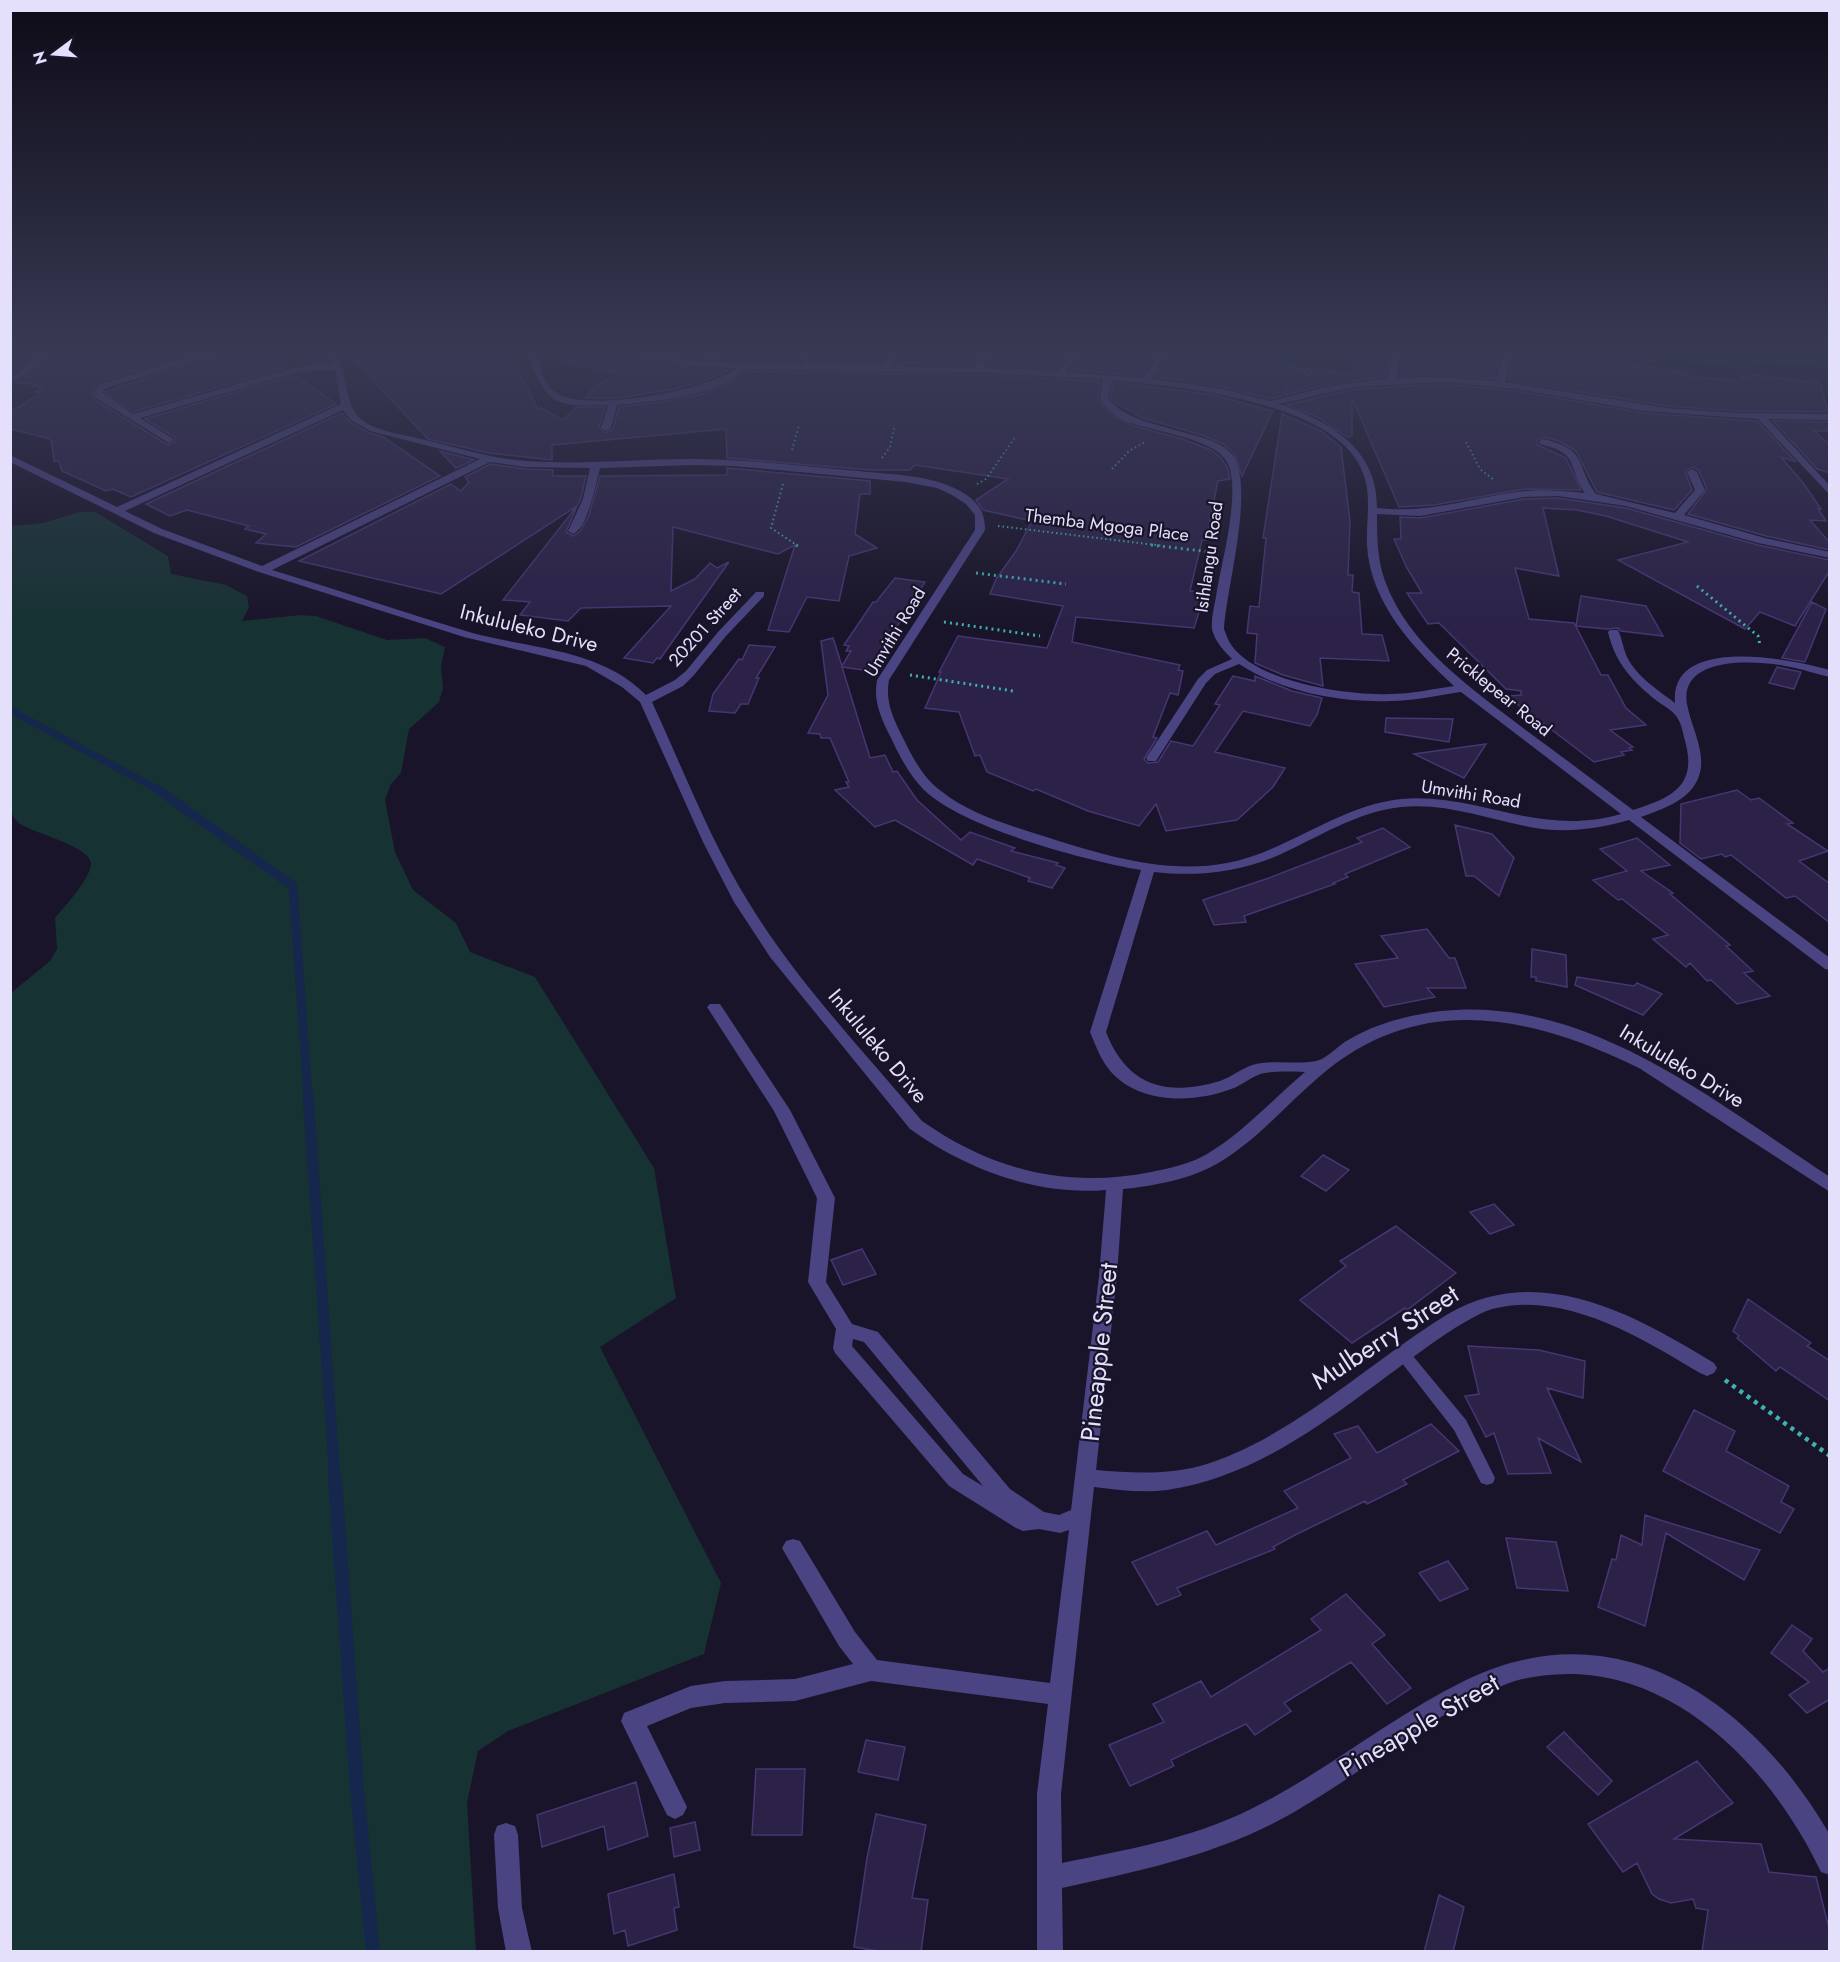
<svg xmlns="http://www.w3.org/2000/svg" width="1840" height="1962" font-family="Jost,sans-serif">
	<rect width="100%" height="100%" fill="#191429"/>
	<path fill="#173233" d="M1613,351H1829V368L1762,362L1746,369Z
		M80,512H95L168,556L171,574L226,585L247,596L249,607L242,621L301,615L316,616L387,640L425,638L445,647L441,666L443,688L439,702L409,729L401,773L391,784L385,800L395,852L413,890L456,923L470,952L535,977L654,1168L676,1298L600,1347L721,1583L704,1654L508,1731L478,1751L467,1803L476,1951H11V993L50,961L57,949L55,918C65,906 89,880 91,865C94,847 32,833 19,823C15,820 13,816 11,812L10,526L43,523Z"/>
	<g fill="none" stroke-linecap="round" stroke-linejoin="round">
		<path stroke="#15274c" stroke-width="7" d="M10,710L159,790"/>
		<path stroke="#15274c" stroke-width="9" d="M157,789L293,886L308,1096"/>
		<path stroke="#15274c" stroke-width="11" d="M308,1095L335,1480"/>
		<path stroke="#15274c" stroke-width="14" d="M335,1479L357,1788L373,1952"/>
	</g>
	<path fill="#2c2248" stroke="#463672" stroke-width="1.5" d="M10,351H35L32,359L10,375Z
		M48,351H202L99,382L91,392L95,400L168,445L175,442L176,438L145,419L291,376H296L336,404L131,497L113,489L106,491L62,471L59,461H54L51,439L10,429V413L40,393L35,392L43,387L32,386L36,384L15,383L42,365Z
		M225,351H261L285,368L133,412L105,392Z
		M346,351H408L438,361L500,353L505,366L515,363L538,410L541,408L563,420L576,407H605L599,427L605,433L613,429L619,407L668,401L703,394L735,380L748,371L981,375L1100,381L1098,400L1112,415L1134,426L1182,439L1211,450L1221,458L1227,467L1230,479L1218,481L1206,540H1202L1190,591L1201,592L1199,612L1194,628L1076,617L1072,642L1180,665L1178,670L1183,671L1178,695L1170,693L1153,737L1157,738L1144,759L1148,763L1158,762L1171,741L1193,746L1220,705L1215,704L1233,676L1255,681V676L1292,691L1322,698L1317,715L1310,726L1243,711L1215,752L1285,768L1273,787L1237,820L1166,831L1156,804L1139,826L1088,811L1036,789L1033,791L987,772L980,755L975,756L959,712L925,708L941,672H939L958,636L1047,648L1063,606L990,594L996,579L1016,551L1032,521L983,510L976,500L1008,479L915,465L910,470H871L727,458L726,429L552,445V460L489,453L428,439Z
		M561,351H628L694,369L729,370L701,382L675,389L618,398H585L598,384L620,375L560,360Z
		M722,351H769L800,354L799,363L713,359Z
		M847,351H878L888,352L883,364L812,363L813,356L835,358L839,353Z
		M960,351L979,352L974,365L896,364L901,353L956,356Z
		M1021,351H1069L1057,369L987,366L992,353L1021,356Z
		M1082,351H1158L1142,376L1070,370Z
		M1374,351H1391L1386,376L1326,385L1285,395L1287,384L1281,396L1271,399L1218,386L1155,377L1170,353L1351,374L1354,362L1368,369Z
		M1403,351H1481L1480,354L1500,356L1494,379L1441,375L1400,376Z
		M1529,352L1595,359V362L1659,368L1687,373V376L1741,381L1742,376L1752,377V375L1820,383L1828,412L1736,411L1666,406L1508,380L1513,357L1528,359Z
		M1114,382L1213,395L1273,411L1242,476L1234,453L1223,444L1202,435L1143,418L1117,404L1110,398Z
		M1441,384L1517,391L1643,413L1757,421L1796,462L1781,457L1804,484L1821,509H1818L1826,521L1810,520L1830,543V550L1766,536L1688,514L1707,489L1699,471L1693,467L1685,471L1692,490L1674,510L1597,492L1576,451L1559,441L1544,437L1537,440L1536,444L1566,458L1581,490L1525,489L1434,505L1399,507L1352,398V436L1347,437L1317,417L1287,405L1354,389Z
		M342,413L350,422L369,433L383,437L440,476L296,547L256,543L266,534L245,529L249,526L187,510L170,516L146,504Z
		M1282,414L1321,431L1341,447L1350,522L1348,575H1353L1352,592L1359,593L1362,634L1382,635L1389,661L1320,658L1323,686L1283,675L1255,663L1257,634L1247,633L1250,606L1259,607L1266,538H1263Z
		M1773,421L1830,422V431H1814L1830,445V473L1817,469Z
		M440,451L474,460L456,468Z
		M490,464L525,469L553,470V476H586L581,498L577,506L441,594L299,561L451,484L461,491L469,482L465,477Z
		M727,468L870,481V494H860L855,534L877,548L849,556L839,601L807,597L789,632L768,630L795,545L778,554L673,527L671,591L695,579L710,563L717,568L729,562L660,659L657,658L653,663L624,658L671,606L581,608L568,621L520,615L530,602L503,600L577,506L566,532L573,536L580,531L589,515L600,476L727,475Z
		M1558,498L1626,508L1758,545L1830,560V570L1795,626L1760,612L1745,629L1618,560L1688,542L1606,516L1577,510L1543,508L1559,576L1515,568L1529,619L1574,623L1601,675H1608L1626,708L1646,725L1610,730L1633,747L1629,748L1632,750L1621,752L1624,755L1594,762L1544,724H1540L1508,696L1521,695V691L1506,689L1439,623L1428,624L1407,593H1422L1407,568L1394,539H1401L1400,517L1420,518L1524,499Z
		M895,578L925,582L869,671L842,667L870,758L885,755L893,772L897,771L917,800L961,840L970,832L1015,848L1011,851L1058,863L1056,865L1065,868L1052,888L1028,881L1030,878L977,859L973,865L895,820L875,827L835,790L849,787L846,782H849L830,738H821L820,734L808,733L828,695L821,641L833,638L842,666L851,651H846L849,646L844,645L873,602H876Z
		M1581,596L1646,606L1663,636L1621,631L1618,628L1607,629L1576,626Z
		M1812,602L1826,609L1805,662L1782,658Z
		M749,645L775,647L756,678H759L748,704H741L735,713L709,711L713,694L739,659L742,660Z
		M1777,667L1801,672L1794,689L1769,683Z
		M1386,718L1453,719L1449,742L1385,732Z
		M1486,744L1464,778L1414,754Z
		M1737,790L1751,800L1759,798L1793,823L1787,824L1828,851L1799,861L1830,884V923L1795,896L1786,898L1731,855L1725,857L1722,854L1701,859L1680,843L1681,804Z
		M1455,825L1492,834L1514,858L1499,896L1474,876H1466Z
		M1383,828L1410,847L1345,874L1348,877L1333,883L1335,884L1244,916L1246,922L1214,925L1203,900L1266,879L1362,842L1357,838Z
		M1637,838L1670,865L1641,871L1673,893L1670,894L1730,945L1726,946L1753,971L1744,973L1770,996L1737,1004L1711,980L1707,981L1690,963L1686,967L1653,939L1668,935L1622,899L1618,900L1593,880L1627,871L1600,849Z
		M1427,929L1449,958H1455L1466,988H1427L1435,997L1384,1007L1355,964L1398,958L1381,936Z
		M1532,949L1566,955L1567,987L1536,981V977H1531Z
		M1577,977L1634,986L1637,983L1662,994L1643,1015L1575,985Z
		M1323,1155L1349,1170L1326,1191L1301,1176Z
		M1494,1204L1514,1225L1490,1234L1470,1212Z
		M1396,1226L1456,1273L1407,1310L1405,1308L1352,1343L1300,1300L1346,1266L1340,1261Z
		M862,1249L876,1274L843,1285L831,1260Z
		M1748,1299L1811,1343L1807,1346L1830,1361V1401L1780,1367L1776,1371L1737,1338L1739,1336L1733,1331Z
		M1468,1346L1539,1350L1585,1361L1583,1398L1547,1388L1581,1462L1538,1438L1551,1473L1508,1474L1494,1433L1486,1437L1465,1396L1479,1394Z
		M1694,1410L1735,1431L1726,1451L1789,1486L1781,1502L1794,1509L1780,1533L1663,1471Z
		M1431,1424L1459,1451L1403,1480L1407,1484L1367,1504L1365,1501L1295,1535L1273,1547L1275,1549L1177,1588L1181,1595L1157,1605L1132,1562L1207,1531L1216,1545L1298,1508L1284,1491L1351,1458L1334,1434L1358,1426L1377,1453Z
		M1645,1515L1663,1521L1760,1550L1744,1580L1666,1533L1645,1626L1598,1607L1612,1559L1616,1560L1621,1535L1642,1545Z
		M1506,1538L1556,1542L1568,1591L1517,1588Z
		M1448,1561L1468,1589L1440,1601L1419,1573Z
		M1346,1594L1385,1635L1372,1644L1411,1688L1387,1704L1351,1662L1284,1703L1291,1711L1255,1735L1246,1724L1171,1760L1174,1766L1130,1786L1109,1745L1164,1722L1153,1704L1201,1681L1211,1697L1321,1630L1311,1619Z
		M1792,1625L1812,1639L1803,1651L1823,1672L1830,1668V1699L1807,1713L1789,1695L1809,1682L1771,1653Z
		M1564,1732L1612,1781L1598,1795L1547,1747Z
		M866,1740L905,1747L898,1780L858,1772Z
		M1697,1761L1733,1803L1674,1839L1761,1844L1769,1872L1816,1877L1830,1932V1952H1702L1708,1910L1696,1908L1693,1899L1671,1903L1659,1899L1652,1894L1637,1863L1623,1872L1588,1824Z
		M756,1769H805L802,1835H752Z
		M636,1782L648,1836L608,1850L604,1826L542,1847L537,1815Z
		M876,1814L926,1825L912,1898L928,1900L921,1952H883L854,1947L867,1858Z
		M695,1822L700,1850L674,1857L670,1828Z
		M674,1874L679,1907L674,1908L677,1930L628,1946L625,1930L614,1934L608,1894Z
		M1439,1895L1464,1907L1453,1952H1424Z"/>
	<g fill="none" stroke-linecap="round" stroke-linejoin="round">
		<path stroke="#3eb1b1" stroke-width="2" stroke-dasharray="1.5 3" stroke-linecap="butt" d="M1266,351V354L1311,376
			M1466,442L1480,469L1494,480
			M792,450L799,425
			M882,458L890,447L894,428
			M1112,469L1129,451L1145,442
			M783,484L771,528L798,546
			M977,484L986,479L1016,436
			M998,526L1164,546"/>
		<path stroke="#3eb1b1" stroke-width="3" stroke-dasharray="2 4" stroke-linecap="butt" d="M796,545L799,547
			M1151,545L1211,552
			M976,573L1066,584
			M1697,586L1758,636L1760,645
			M944,622L1040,636
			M910,675L1013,691"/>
		<path stroke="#3eb1b1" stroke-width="4.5" stroke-dasharray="4 5" stroke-linecap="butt" d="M1725,1380L1830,1456"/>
		<path fill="#4a4483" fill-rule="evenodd" d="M1403,1348L1408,1350L1466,1420L1495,1478L1493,1483L1487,1485L1481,1483L1454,1430L1398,1358L1395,1354L1398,1350Z"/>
		<path fill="#4a4483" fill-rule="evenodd" d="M38,351H46L41,363L10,384V378L34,360Z
			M210,351H223L106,388L102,392L133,414L290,369L317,364H333L322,351H331C353,372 339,408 368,424C385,433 407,435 425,440C459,448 492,459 527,461C582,465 636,459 690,459C746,459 802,466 858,471C891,475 930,474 960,491C977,501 985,510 985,530L889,680C885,701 893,718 902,736C912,756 922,777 941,791C970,814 1006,824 1040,835C1099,854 1165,875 1227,863C1289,851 1337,806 1401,799C1478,792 1538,838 1621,814L1461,692C1438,695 1414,701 1391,701C1340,703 1282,692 1239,664L1215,674L1206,683L1156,761H1148L1146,758L1198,679L1207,670L1232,659C1224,651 1214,640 1212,629C1211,619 1214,607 1216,597C1221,564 1240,497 1229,466C1219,437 1150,432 1123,420C1113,415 1106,408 1100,399L1103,379L981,373L747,369C714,397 659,401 617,405L611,428L606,431L601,428L608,405C551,407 546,403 527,351H535C540,364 543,384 555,392C583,414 711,390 737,368L695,367L630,351H646L696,360L710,351H720L706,361L801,365L803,351H811L809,365L884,366L891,351H899L892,366L975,367L982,351H990L984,368L1058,371L1072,351H1080L1066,372L1143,378L1161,351H1169L1151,379L1218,388L1271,401L1326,387L1388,378L1393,351H1401L1397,378L1441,377L1496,381L1504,351H1512L1505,382L1666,408L1736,413L1830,414V420L1768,419L1830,486V495L1758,419L1643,411L1517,389L1441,382L1354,387L1279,404C1330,421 1378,449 1377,508C1432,514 1472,497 1525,491C1545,489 1565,491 1585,493C1566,465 1581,454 1540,444L1538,442L1543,439C1589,450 1574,463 1596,494L1675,513L1695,490L1687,472L1692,469L1697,472L1705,490L1684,515L1765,538L1830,552V558L1758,543L1626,506L1558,496L1524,497L1420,516L1377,514C1377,537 1377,559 1385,581C1409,647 1474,690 1527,731C1563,757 1598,784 1633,810C1671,798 1698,786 1685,741C1683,734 1682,725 1678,719C1675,712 1664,706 1657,701C1633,682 1615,663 1608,632L1610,630H1618C1622,638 1623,648 1627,657C1637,677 1658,690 1675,703C1669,634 1792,659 1830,670V677C1815,674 1800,668 1785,666C1754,660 1679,656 1687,704C1691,727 1707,753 1699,776C1691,800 1663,809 1641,817L1830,958V970L1825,969L1629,820C1598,829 1567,833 1535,828C1491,820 1446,802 1401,807C1356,812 1319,837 1279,855C1240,872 1197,877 1154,872L1106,1032C1127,1086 1166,1097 1220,1081C1231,1077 1241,1069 1252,1065C1273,1059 1295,1065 1316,1061C1327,1059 1339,1044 1350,1039C1377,1023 1409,1015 1441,1011C1587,995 1715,1102 1830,1177V1192L1639,1068C1531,1015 1419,991 1320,1076C1287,1104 1257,1140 1220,1162C1192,1179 1155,1186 1123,1189L1117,1276L1096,1470C1131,1473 1166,1475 1200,1466C1290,1440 1369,1362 1448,1314C1539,1261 1634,1314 1714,1363L1717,1368L1714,1373L1707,1376L1700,1373C1642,1338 1564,1290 1492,1309C1479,1313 1467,1321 1455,1328C1364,1387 1279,1474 1167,1490C1143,1493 1118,1490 1094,1487L1061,1794L1062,1863C1125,1850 1190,1839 1249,1810C1325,1773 1390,1717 1466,1680C1617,1607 1750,1700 1827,1830L1830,1835V1875L1821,1872C1776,1777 1687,1678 1575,1674C1551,1674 1526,1676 1504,1685C1421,1719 1353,1782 1274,1823C1207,1857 1135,1872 1062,1888L1063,1952H1037V1794L1048,1704L871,1681L795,1701L725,1703L691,1708L647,1726L687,1807L683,1815L675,1819L667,1815L621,1721L624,1713L691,1686L725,1681L795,1679L853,1664L839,1646L786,1555L782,1548L786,1541L793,1539L800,1541L855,1632L877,1660L1050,1683L1069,1530L1060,1533L1039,1529L1023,1531L1016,1528L949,1486L835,1353L833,1348L836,1329L808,1282L817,1198L774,1111L707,1007L710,1004H720L790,1110L835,1198L826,1282L852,1324L878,1332L1010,1489L1044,1512L1059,1515L1071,1510L1099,1276L1106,1190C1036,1196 966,1169 910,1129L770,957L734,902L703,842L640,702L622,687L586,666L464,637L259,572L154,533L10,462V455L117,507L341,404L335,370H317L291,374L140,418L172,438L174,440L169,443L96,398L93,392L100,384ZM1112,380C1177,386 1337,401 1363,473C1372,496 1366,521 1367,545C1370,603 1414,649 1454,686C1433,689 1411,694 1390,694C1347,696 1258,682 1232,646C1228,641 1226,634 1224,629C1226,589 1256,485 1232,454C1221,441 1197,436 1182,432C1156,424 1127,420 1108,399ZM343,410L351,420L370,431L480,459L262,566L162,529L125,511ZM490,462L525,467L590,468L583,499L568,531L573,534C588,528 596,483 600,468L693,465L734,466L906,482L937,488L952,495L966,504L975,515V530L877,680C873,701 881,718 890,736C899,755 909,775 924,790C963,828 1087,861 1141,870L1090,1032C1096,1046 1101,1061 1112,1073C1142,1105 1196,1103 1234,1088C1243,1084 1250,1078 1258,1075C1272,1070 1290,1072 1305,1072C1273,1099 1243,1133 1207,1154C1190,1164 1170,1168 1151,1172C1066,1189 992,1170 922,1121C863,1050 797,982 749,903C710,840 683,769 652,702L683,686L694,675L726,636L764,596V592H756L718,632L686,671L675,680L646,695C600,648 529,649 469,632C403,612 338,590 272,570ZM853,1339L864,1342L983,1486L963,1474L852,1346Z
			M506,1823L515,1826L518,1835L522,1908L532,1952H506L498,1908L494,1835L497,1826Z"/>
	</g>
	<linearGradient id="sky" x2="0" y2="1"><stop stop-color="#0e0b17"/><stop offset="0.56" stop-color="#383a54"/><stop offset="1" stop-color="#383a54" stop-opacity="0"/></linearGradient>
	<rect width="1840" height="626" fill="url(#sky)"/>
	<g text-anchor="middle" stroke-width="4.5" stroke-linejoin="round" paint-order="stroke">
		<g font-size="18" fill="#e4e0fc" stroke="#191429">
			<text transform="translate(1107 525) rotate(7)" y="6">Themba Mgoga Place</text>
			<text transform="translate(1209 557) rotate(-82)" y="6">Isihlangu Road</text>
			<text transform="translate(705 627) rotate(-48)" y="6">20201 Street</text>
			<text transform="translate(895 632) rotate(-59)" y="6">Umvithi Road</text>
			<text transform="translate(1499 692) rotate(39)" y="6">Pricklepear Road</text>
			<text transform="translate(1471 794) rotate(9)" y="6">Umvithi Road</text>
		</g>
		<g font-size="21" fill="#e4e0fc" stroke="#191429">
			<text transform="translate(529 628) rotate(14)" y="7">Inkululeko Drive</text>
			<text transform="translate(878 1046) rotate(50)" y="7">Inkululeko Drive</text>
			<text transform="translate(1682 1066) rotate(31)" y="7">Inkululeko Drive</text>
		</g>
		<g font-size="26" fill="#e4e0fc" stroke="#191429">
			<text transform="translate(1385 1337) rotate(-33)" y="9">Mulberry Street</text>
			<text transform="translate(1099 1352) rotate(-84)" y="9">Pineapple Street</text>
			<text transform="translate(1419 1725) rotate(-30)" y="9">Pineapple Street</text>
		</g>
	</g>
	<rect width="1840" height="1962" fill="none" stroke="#e4e0fc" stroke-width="24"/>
	<g transform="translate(54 54) rotate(254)" stroke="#191429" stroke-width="4.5" paint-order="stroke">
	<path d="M0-4.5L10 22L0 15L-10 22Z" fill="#e4e0fc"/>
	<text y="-9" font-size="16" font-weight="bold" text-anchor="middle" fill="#e4e0fc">N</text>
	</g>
</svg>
